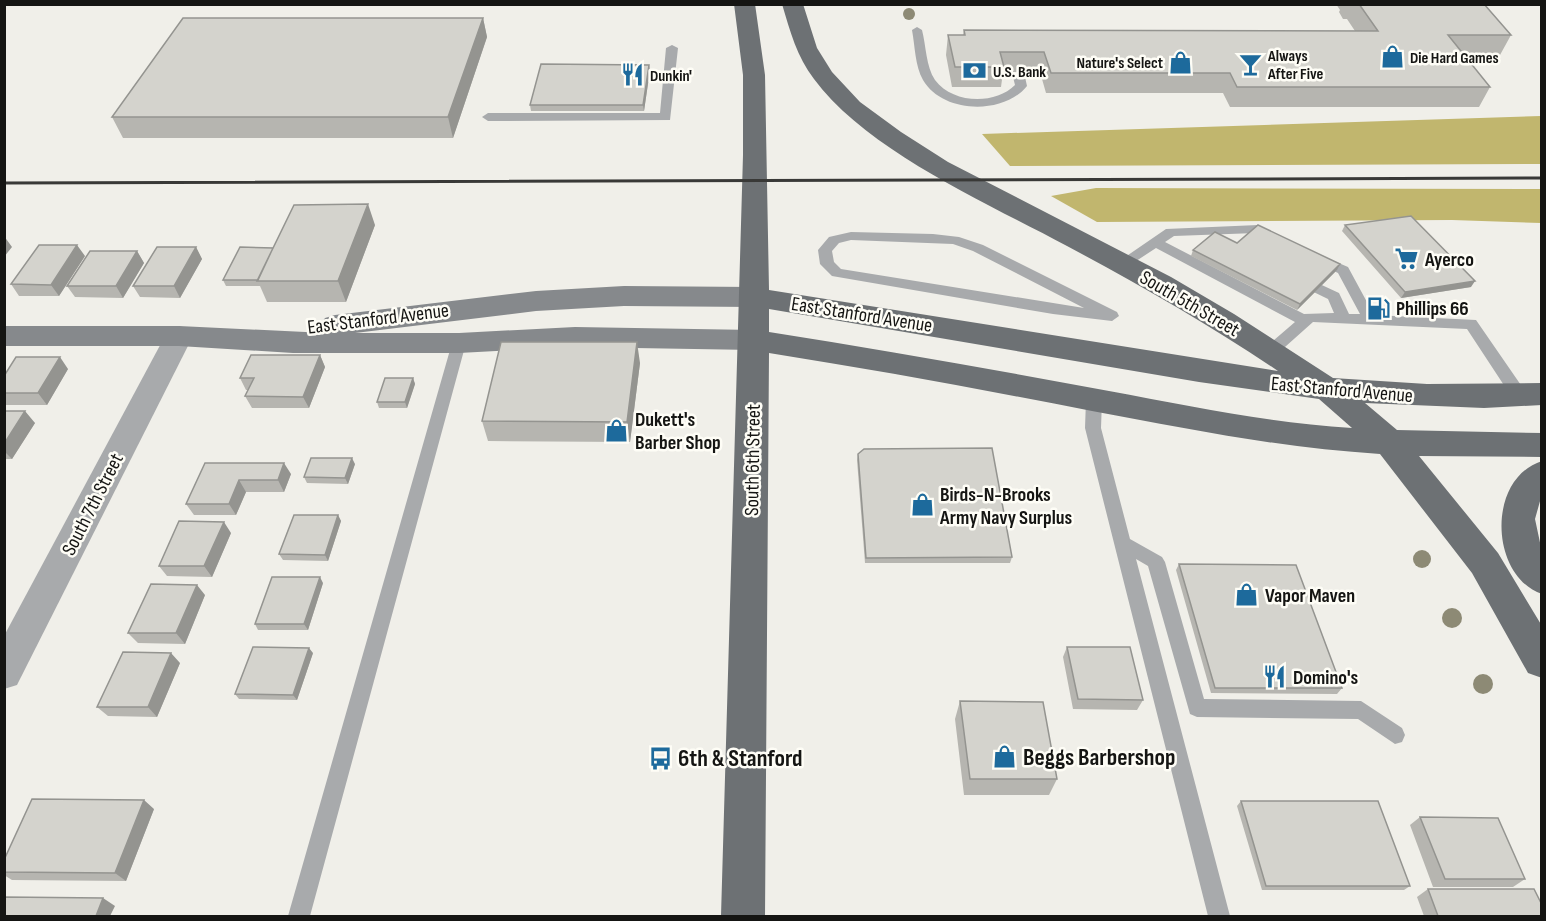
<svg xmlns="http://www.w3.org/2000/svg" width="1546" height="921" font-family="'Sofia Sans Condensed',sans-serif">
	<rect width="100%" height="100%" fill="#f0efe9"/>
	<path fill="#c1b66e" d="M1541,116V164L1010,166L982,134Z
		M1096,188L1541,189V223L1452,220L1097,222L1051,196Z"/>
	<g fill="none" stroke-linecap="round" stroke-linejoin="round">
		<path fill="#a8aaac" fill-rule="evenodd" d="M917,27L922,30C926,45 926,67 935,80C953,104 995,105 1015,85L1013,77L1019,74L1025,77L1027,86C1004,115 943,114 923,80C915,66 915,46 912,30Z
			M672,45L678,48L670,120L488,121L482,117L488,113H660L666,48Z
			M1258,225L1279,236L1272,240L1256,233L1174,236L1165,242L1304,314L1334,313L1328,299L1293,282L1291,279L1298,274L1339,293L1349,314H1360L1338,273L1315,262L1313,259L1320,255L1348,267L1374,315L1476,320L1525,391L1527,395L1525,399H1513L1467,329L1313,322L1276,355H1266L1263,351L1266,347L1295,322L1156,248L1127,267H1117L1115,264L1166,229Z
			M851,232L933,234L959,237L983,245L1117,312L1119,316L1112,321L1053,314L832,276L820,264L818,250L829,237ZM851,240L953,244L973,251L1084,308L841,269L834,262L832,251L839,243Z
			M459,338L466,343L310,916H288L452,343Z
			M1094,394L1100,396L1102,400L1101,428L1130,539L1162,557L1165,562L1204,699L1361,701L1402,728L1405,735L1402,742L1395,744L1358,719L1197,717L1190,714L1148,566L1136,559L1230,916H1208L1085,428L1086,400L1088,396Z"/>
		<path fill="#a8aaac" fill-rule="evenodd" d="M179,326L189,329L193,336L17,685L4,689V636L165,336L169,329Z"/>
		<path fill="#86898c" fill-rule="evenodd" d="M624,286L754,287L764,290L768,297L764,304L754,307L624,306L536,311L355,333H459L575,327L754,330L765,333L769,340L765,347L754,350L575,347L459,353H293L179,346H4V326H179L326,333L320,325L325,318L335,315L536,291Z"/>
		<path fill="#6d7174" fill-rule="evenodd" d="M734,4H755L765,75L769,290L1278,371C1210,325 1140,285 1067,246C989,204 867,151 814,79C797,57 790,31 782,4H803L817,48L832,72L860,102L901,132L948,162L1171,277L1234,314L1333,378L1427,384L1542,383V405L1484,408L1365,403L1397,430L1542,433V457L1419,456L1498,553L1542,626V678L1528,673L1472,573L1380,454C1281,448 1189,429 1092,411C985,390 877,370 769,353L765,916H721L743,155V75ZM769,309L1199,382L1319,399L1352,428C1270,423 1190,406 1109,391C996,370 883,350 769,332Z
			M1542,461V494L1535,519L1542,552V594C1490,576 1486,479 1542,461Z"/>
		<path stroke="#393937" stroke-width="3" d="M4,183L1542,178"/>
	</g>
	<g fill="#8d8a75">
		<circle cx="909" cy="14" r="6"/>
		<circle cx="1422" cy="559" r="9"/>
		<circle cx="1452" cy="618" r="10"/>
		<circle cx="1483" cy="684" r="10"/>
	</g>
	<path fill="#b6b5b0" d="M1336,4H1484L1511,35L1500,55H1464L1490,87L1479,107H1230L1223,93H1046L1040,72H1003L1001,87H952L946,55L948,35H963L964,30L1355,31L1347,19H1343L1339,12L1340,10Z
		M483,18L487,37L453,138H123L112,117Z
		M650,70L644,111H531L530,105Z
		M375,225L346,302H267L260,286H226L223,280L273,248Z
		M1345,225L1471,287L1401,298L1342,231Z
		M1237,243L1337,270L1297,310L1191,256L1193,250Z
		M196,247L202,259L180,298L140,297L133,286Z
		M137,251L144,263L123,298L75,297L67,286Z
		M85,256L59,296H19L11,284Z
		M320,355L325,367L309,408H252L245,396L248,390H246L240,378Z
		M640,363L630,442L488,441L482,421Z
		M68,369L47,405H4V376Z
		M413,378L415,384L407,408H379L377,402Z
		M4,411L35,423L12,459H4Z
		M858,454L1012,557L1010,563H865L857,460Z
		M205,463L291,474L284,492H246L236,515H194L186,504Z
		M355,464L348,484L307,483L304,477Z
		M338,515L341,521L328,561L283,560L279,554Z
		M231,533L212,577L167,576L159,566Z
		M1179,564L1342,688L1337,694L1211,693L1176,570Z
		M323,583L308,630H258L255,624Z
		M205,595L185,644L138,643L128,633Z
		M1067,647L1143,700L1137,710L1073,709L1063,657Z
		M313,653L297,700L239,699L235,694Z
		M180,663L157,717L108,716L97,707Z
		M960,701L1057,779L1049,795H964L955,719Z
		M1241,801L1410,886L1404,890H1262L1237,806Z
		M154,809L126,881L12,880L4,875V860Z
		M1420,817L1525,879L1513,887H1433L1410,825Z
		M1428,889L1542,916H1424L1417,897Z"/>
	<path fill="#949490" d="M483,18L487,37L453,138L448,117Z
		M649,65L650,70L644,111L643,105Z
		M368,204L375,225L346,302L338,281Z
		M4,236L12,247L4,257Z
		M77,245L85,256L59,296L51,285Z
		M196,247L202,259L180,298L174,286Z
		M137,251L144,263L123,298L116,286Z
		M1340,264L1337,270L1297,310L1300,304Z
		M1475,281L1471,287L1401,298L1405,292Z
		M637,342L640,363L630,442L627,422Z
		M320,355L325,367L309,408L303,397Z
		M60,357L68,369L47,405L38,393Z
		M413,378L415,384L407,408L405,402Z
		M25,411L35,423L12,459L4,451V444Z
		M352,458L355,464L348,484L345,478Z
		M284,463L291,474L284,492L278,480Z
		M239,480L246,492L236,515L229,504Z
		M338,515L341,521L328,561L325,555Z
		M224,522L231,533L212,577L204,566Z
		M320,577L323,583L308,630L304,624Z
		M197,585L205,595L185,644L176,633Z
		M309,648L313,653L297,700L293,695Z
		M171,653L180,663L157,717L148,707Z
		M144,800L154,809L126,881L115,873Z
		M103,898L115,906L110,916H96Z"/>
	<path fill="#d4d3cd" stroke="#949490" stroke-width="1.5" d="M1359,4H1484L1511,35H1448L1490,87H1237L1230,73H1051L1044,52H1000L1004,67H955L948,35H965L964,30L1378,31Z
		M183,18H483L448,117H112Z
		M541,64L649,65L643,105H530Z
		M368,204L338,281H257L294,205Z
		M1411,216L1475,281L1405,292L1345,225Z
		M1258,225L1340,264L1300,304L1193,250L1215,232L1237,243Z
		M39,245H77L51,285L11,284Z
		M157,247H196L174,286H133Z
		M240,247L273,248L258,280H223Z
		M90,251H137L116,286H67Z
		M501,342H637L627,422L482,421Z
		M251,355H320L303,397L245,396L254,378H240Z
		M16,357H60L38,393H4V376Z
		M385,378H413L405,402H377Z
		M4,411H25L4,444Z
		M992,448L1012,557L866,558L858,454L864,449Z
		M311,458H352L345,478L304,477Z
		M205,463H284L278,480H239L229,504H186Z
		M294,515H338L325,555L279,554Z
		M179,521L224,522L204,566H159Z
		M1179,564L1296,565L1342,688H1215Z
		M272,577H320L304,624H255Z
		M151,584L197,585L176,633H128Z
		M253,647L309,648L293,695L235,694Z
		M1067,647H1130L1143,700L1078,699Z
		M123,652L171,653L148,707H97Z
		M960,701L1043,702L1057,779H970Z
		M32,799L144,800L115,873L4,872V860Z
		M1241,801H1378L1410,886H1266Z
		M1420,817L1498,818L1525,879H1445Z
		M1428,889H1534L1542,905V916H1438Z
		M4,897L103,898L96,916H4Z"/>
	<defs>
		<symbol id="shop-bare" viewBox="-9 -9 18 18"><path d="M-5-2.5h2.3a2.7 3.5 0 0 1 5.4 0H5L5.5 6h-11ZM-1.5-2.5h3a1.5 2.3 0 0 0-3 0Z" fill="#1d6a9c" stroke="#fefdf6" stroke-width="2.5" paint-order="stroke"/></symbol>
		<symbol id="bar-bare" viewBox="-9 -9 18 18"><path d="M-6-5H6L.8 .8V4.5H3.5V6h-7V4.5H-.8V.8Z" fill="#1d6a9c" stroke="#fefdf6" stroke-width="2.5" paint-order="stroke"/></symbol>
		<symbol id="bank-bare" viewBox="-9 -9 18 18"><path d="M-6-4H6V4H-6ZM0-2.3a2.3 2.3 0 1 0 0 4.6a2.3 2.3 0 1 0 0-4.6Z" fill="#1d6a9c" stroke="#fefdf6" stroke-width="2.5" paint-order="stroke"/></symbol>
		<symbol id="restaurant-bare" viewBox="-9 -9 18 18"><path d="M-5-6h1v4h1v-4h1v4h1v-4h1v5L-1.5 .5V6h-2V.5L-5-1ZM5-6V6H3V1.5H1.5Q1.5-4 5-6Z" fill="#1d6a9c" stroke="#fefdf6" stroke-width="2.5" paint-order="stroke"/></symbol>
		<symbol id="supermarket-bare" viewBox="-9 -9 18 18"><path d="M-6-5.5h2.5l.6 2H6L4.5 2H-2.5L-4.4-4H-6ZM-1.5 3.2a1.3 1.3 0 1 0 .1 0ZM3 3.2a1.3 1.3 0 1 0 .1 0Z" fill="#1d6a9c" stroke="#fefdf6" stroke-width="2.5" paint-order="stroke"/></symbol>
		<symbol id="fuel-bare" viewBox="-9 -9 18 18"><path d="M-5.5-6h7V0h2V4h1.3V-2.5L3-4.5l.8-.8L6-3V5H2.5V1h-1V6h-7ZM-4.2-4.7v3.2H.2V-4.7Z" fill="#1d6a9c" stroke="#fefdf6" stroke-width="2.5" paint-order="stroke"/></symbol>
		<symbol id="bus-bare" viewBox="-9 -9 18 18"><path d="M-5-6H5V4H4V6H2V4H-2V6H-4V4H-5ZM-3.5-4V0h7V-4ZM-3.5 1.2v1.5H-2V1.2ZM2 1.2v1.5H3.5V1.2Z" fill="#1d6a9c" stroke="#fefdf6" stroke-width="2.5" paint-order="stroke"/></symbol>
	</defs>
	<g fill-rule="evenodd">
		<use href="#shop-bare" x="1376" y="40" width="33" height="33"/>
		<use href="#shop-bare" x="1164" y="46" width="33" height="33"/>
		<use href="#bar-bare" x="1234" y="48" width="33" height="33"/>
		<use href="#bank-bare" x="958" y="54" width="33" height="33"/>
		<use href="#restaurant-bare" x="616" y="58" width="33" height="33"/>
		<use href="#supermarket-bare" x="1390" y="242" width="33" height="33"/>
		<use href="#fuel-bare" x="1362" y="292" width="33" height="33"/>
		<use href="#shop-bare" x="600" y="414" width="33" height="33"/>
		<use href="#shop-bare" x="906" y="488" width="33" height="33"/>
		<use href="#shop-bare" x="1230" y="578" width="33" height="33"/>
		<use href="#restaurant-bare" x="1258" y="660" width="33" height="33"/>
		<use href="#shop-bare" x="988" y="740" width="33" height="33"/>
		<use href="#bus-bare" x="644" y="742" width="33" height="33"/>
	</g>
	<g text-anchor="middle" stroke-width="5" stroke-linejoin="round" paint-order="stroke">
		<g font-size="16" font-weight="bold" fill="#151513" stroke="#fefdf6" text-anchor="start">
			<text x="1268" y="61">Always<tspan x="1268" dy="18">After Five</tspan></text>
			<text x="1410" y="63">Die Hard Games</text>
			<text x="1163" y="68" text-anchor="end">Nature's Select</text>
			<text x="993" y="77">U.S. Bank</text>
			<text x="650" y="81">Dunkin'</text>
		</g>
		<g font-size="20" font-weight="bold" fill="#151513" stroke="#fefdf6" text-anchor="start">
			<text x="1425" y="266">Ayerco</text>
			<text x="1396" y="315">Phillips 66</text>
			<text x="635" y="426">Dukett's<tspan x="635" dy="23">Barber Shop</tspan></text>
			<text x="940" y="501">Birds-N-Brooks<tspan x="940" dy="23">Army Navy Surplus</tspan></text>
			<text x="1265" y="602">Vapor Maven</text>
			<text x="1293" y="684">Domino's</text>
		</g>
		<g font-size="20" fill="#151513" stroke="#fefdf6">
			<text transform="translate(1190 303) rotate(30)" y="7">South 5th Street</text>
			<text transform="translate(862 314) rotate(9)" y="7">East Stanford Avenue</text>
			<text transform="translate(378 318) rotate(-7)" y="7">East Stanford Avenue</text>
			<text transform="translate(1342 389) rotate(5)" y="7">East Stanford Avenue</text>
			<text transform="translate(752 460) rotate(-89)" y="7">South 6th Street</text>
			<text transform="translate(92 504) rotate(-63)" y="7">South 7th Street</text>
		</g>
		<g font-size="24" font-weight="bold" fill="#151513" stroke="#fefdf6" text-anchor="start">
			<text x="1023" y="765">Beggs Barbershop</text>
			<text x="678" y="766">6th &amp; Stanford</text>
		</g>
	</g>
	<rect width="1546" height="921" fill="none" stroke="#151513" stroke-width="12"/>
</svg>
